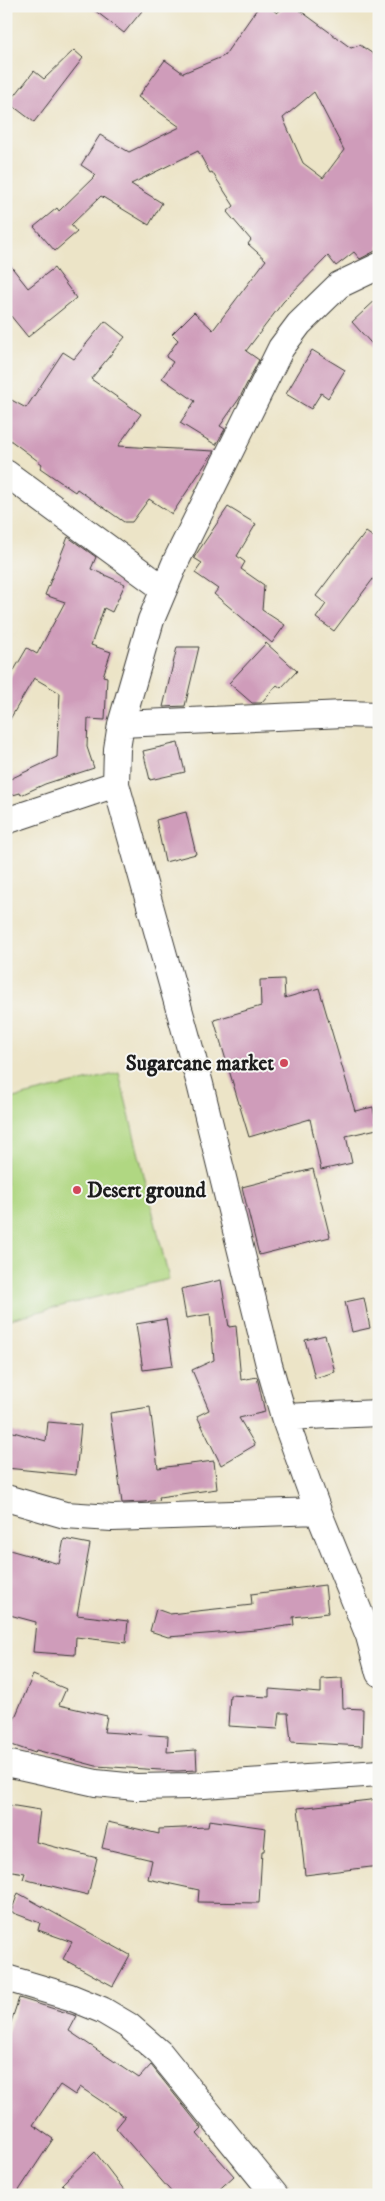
<svg xmlns="http://www.w3.org/2000/svg" width="385" height="2201" font-family="'IM FELL DW Pica',serif">
	<rect width="100%" height="100%" fill="#f6f6f2"/>
	<filter id="ink" filterUnits="userSpaceOnUse"><feTurbulence type="fractalNoise" baseFrequency=".02" numOctaves="2"/><feDisplacementMap in="SourceGraphic" scale="10" xChannelSelector="R" yChannelSelector="G"/><feConvolveMatrix kernelMatrix="1 2 1 2 8 2 1 2 1" color-interpolation-filters="sRGB"/></filter>
	<filter id="wash" filterUnits="userSpaceOnUse"><feTurbulence type="fractalNoise" baseFrequency=".0096" numOctaves="4" result="noise"/><feDisplacementMap in="SourceGraphic" scale="20" xChannelSelector="R" yChannelSelector="G"/><feGaussianBlur stdDeviation="1.12" result="paint"/><feColorMatrix in="noise" values="0 0 0 0 0 0 0 0 0 0 0 0 0 0 0 0 0 1.4 0 .05"/><feComposite in="paint" operator="in"/></filter>
	<g filter="url(#wash)">
		<rect width="100%" height="100%" fill="#ece4c7"/>
		<path fill="#b0d782" stroke="#667a4f" d="M119,1073L169,1279L6,1320V1100Z"/>
		<g id="blocks">
			<path fill="#cf9cba" fill-rule="evenodd" d="M89,6H146L124,33Z
				M259,6H268L277,13L285,6H294L351,48L360,45L379,58V249L360,259L354,252L336,266L328,256L283,302L246,351L259,360L239,399L220,426L225,429L216,445L180,423L195,401L162,378L173,362L166,357L178,340L172,334L194,312L213,330L266,260L248,244L251,240L227,212L234,206L212,172L210,173L198,151L131,184L162,203L149,225L101,196L71,225L77,232L55,251L34,227L57,208L59,211L96,175L81,165L100,135L129,152L180,127L138,97L165,60L183,73L224,56ZM314,92L344,150L323,178L303,163L283,118Z
				M74,50L83,58L34,122L9,103L34,71L44,79Z
				M6,260L28,288L54,268L76,298L28,337L6,310Z
				M379,297V352L352,322Z
				M105,321L125,337L91,379L141,414L118,446L214,451L172,514L149,499L132,522H124L77,489L75,492L40,468L42,464L6,437V397L26,408L63,352L74,359Z
				M312,350L345,370L328,398L321,393L311,409L286,394Z
				M228,507L256,524L237,556L245,562L241,569L264,585L262,610L285,625L272,643L214,594L218,589L195,573L202,563L194,558L195,556Z
				M366,532L379,541V571L334,631L316,618L326,604L316,596L359,539L360,540Z
				M68,537L96,557L91,569L125,584L112,612L104,608L91,645L111,652L103,676L107,677L105,720L88,719L87,747L94,768L45,784L21,795L20,793L6,797V781L57,757L60,693L34,678L6,726V684L27,648L37,654L65,602L45,595Z
				M266,643L297,671L281,688L277,685L261,703H252L229,683Z
				M177,647H199L185,706L163,707Z
				M178,743L185,772L150,780L143,751Z
				M186,812L196,854L165,862L156,820Z
				M284,979L285,998L319,988L355,1111L373,1107L377,1129L346,1136L352,1163L321,1170L310,1119L249,1137L214,1020L261,1006L260,980Z
				M313,1169L330,1237L259,1255L242,1187Z
				M221,1280L229,1327L236,1326L241,1380L257,1377L265,1412L239,1418L255,1445L221,1465L197,1416L209,1410L192,1370L214,1360L210,1314L186,1318L181,1289Z
				M364,1298L370,1328L352,1332L345,1302Z
				M166,1319L173,1366L143,1370L136,1324Z
				M325,1335L335,1372L315,1378L305,1340Z
				M150,1407L158,1468L214,1461L217,1489L159,1497L160,1500L144,1502L122,1503L110,1413Z
				M48,1422L81,1425L76,1475L6,1468V1430L46,1441Z
				M64,1539L90,1544L77,1615L128,1621L126,1643L76,1637L75,1655L33,1652L36,1622L6,1614V1549L59,1564Z
				M325,1585L328,1613L293,1617L294,1625L256,1630L168,1637L150,1631L156,1609L170,1614L252,1605L251,1594Z
				M33,1675L66,1689L59,1705L107,1716L104,1732L168,1736L167,1752L196,1750L197,1770L177,1771L96,1766L36,1750L35,1753L6,1743V1720L13,1722Z
				M342,1678L343,1708L363,1709L362,1746L291,1742L288,1713H280L278,1729L228,1726L230,1695L269,1697V1689L321,1693V1679Z
				M379,1799V1866L305,1875L298,1808Z
				M9,1805L40,1810L36,1842L97,1858L88,1895L23,1879L25,1873L6,1870V1822Z
				M209,1820L266,1828L264,1851H262L259,1903L198,1902L199,1890L148,1879L152,1860L102,1848L108,1822L159,1834V1829L208,1827Z
				M18,1893L130,1955L113,1986L63,1959L72,1942L38,1930L40,1923L11,1912Z
				M19,1998L77,2016L69,2031L139,2078L151,2065L202,2129L197,2134L234,2176L213,2195H174L116,2128L125,2117L80,2087L75,2095L60,2085L33,2125L53,2139L16,2195H6V2037Z
				M95,2152L128,2195H72L62,2184Z"/>
		</g>
	</g>
	<g filter="url(#ink)">
		<use href="#blocks" fill-opacity="0" stroke="#3b3a36" stroke-width="1"/>
		<g fill="none" stroke-linecap="round" stroke-linejoin="round">
			<defs>
				<path id="street" d="M379,266L339,285L299,324L281,348L176,561L151,620L121,724L117,749L116,784L200,1084L269,1365L284,1417L318,1511L369,1636L379,1673
					M6,473L164,589
					M121,724L344,714L379,715
					M6,821L116,784
					M284,1417L379,1413
					M6,1498L65,1515L112,1518L318,1511
					M6,1763L96,1783L136,1787L190,1786L379,1773
					M6,1978L70,1997L102,2010L129,2026L160,2053L275,2195"/>
			</defs>
			<use href="#street" stroke="#3b3a36" stroke-width="28"/>
			<use href="#street" stroke="#fff" stroke-width="26"/>
		</g>
	</g>
	<g fill="#d1495b" stroke="#f6f6f2" stroke-width="2">
		<circle cx="284" cy="1063" r="5"/>
		<circle cx="77" cy="1190" r="5"/>
	</g>
	<g text-anchor="middle" stroke-width="4" stroke-linejoin="round" paint-order="stroke">
		<g font-size="21" font-weight="bold" fill="#1c1c1c" stroke="#f6f6f2" text-anchor="end">
			<text x="274" y="1070">Sugarcane market</text>
			<text x="87" y="1197" text-anchor="start">Desert ground</text>
		</g>
	</g>
	<rect width="385" height="2201" fill="none" stroke="#f6f6f2" stroke-width="25"/>
</svg>
